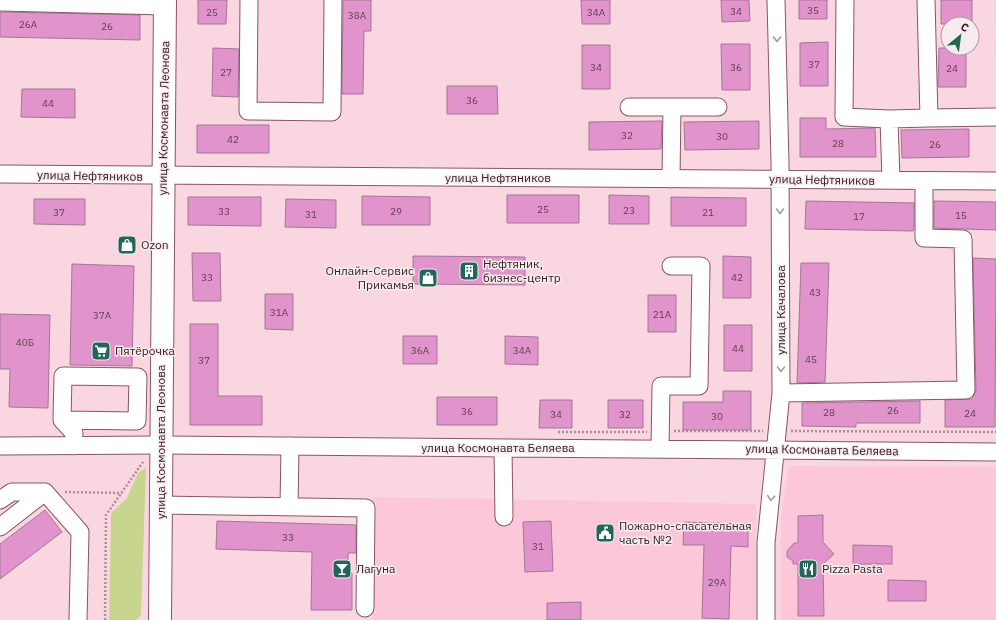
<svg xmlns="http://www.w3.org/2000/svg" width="996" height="620" font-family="'IBM Plex Sans',sans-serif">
	<rect width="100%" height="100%" fill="#fad6e1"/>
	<path fill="#fcc7d8" d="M995,0H996V110Z
		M789,466L996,467V620H781V515Z
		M373,497L756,504V620H372Z"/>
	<path fill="#c7d58e" d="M146,468L141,615L136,620H109L111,513L127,498L138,473Z"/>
	<path fill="#e194cb" stroke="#a37796" d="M198,0H227L226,24H198Z
		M343,0H371V31H364L363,94H342Z
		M581,0H610V24H582Z
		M721,0H749L750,21L722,22Z
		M799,0H827V19H799Z
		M941,0H972V24H941Z
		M0,12L140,15V40L0,37Z
		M828,42V86H800V43Z
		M721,44H750V90H722Z
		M582,45H610V89H582Z
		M213,48L239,49L238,97L212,96Z
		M939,48H966V87H938Z
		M447,86H497L498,114H447Z
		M22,89H75V118L21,117Z
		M800,118H826V129L875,128L876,157H800Z
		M662,121L661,149L589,150V122Z
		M759,121V149L685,150L684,122Z
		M197,125H269V153H197Z
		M969,129V157L902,158L901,130Z
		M507,195H579V223H507Z
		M609,195L649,196V224H609Z
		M362,196L430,197V225H362Z
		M188,197H261V226L188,225Z
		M671,197L746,198V226H671Z
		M34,199H85V225L34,224Z
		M286,199L336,200V228L285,227Z
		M806,201L914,203V228L913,231L805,229Z
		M934,201L996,202V230L934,228Z
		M192,253H220L221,301H193Z
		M413,256L525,257V285L413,284Z
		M723,256L751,257V298H723Z
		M973,258L996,259L995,427H945V400L972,399L976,390Z
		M801,263H829L825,382L797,383Z
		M72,264L134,266L132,366L70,365Z
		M265,294H293V330L265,329Z
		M648,295H676V332H648Z
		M0,314L50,315L48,408L9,407L10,369H0Z
		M190,324H218V396H262V425H190Z
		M724,325H752V371H724Z
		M403,336H437V364H403Z
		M505,336L538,337V365L505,364Z
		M723,391H751V430H683V402H723Z
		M437,397H497V425H437Z
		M540,400H572V428H539Z
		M608,400H643V428H608Z
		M920,401V423H856V427L802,426V403Z
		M45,510L62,532L0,579V544Z
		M823,515V542L834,554L823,564L824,616H798V564H793V561L787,557V551L794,543H798V516Z
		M217,521L356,525V553H348V573H352V610H311L312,552L216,549Z
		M551,521L553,571L525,572L523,522Z
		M684,522L748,524V547L731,546L729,619L702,618L704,545H683Z
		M853,545L892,546V564H853Z
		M888,580L926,581V601H888Z
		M581,602V620H547V603Z"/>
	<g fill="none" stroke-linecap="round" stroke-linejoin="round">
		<defs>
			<path id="minor" d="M249,0L248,111L332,112L333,0
				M845,0L844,117L889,119
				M0,2L165,6
				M629,107H718
				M929,118L996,117
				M0,174L996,181
				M671,179L672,107
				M891,180L889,119L929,118L926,0
				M781,393L966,390L963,239L924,238V181
				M62,420L137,421L138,377L63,376L62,420L74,433L73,446
				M0,446L161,445L996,452
				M503,448L504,517
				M660,449L661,386H699L701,266H671
				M0,500L12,492H45L80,532L78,620
				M160,505L366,508L365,608
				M289,507L290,446
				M0,527L45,492
				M766,620V543L781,393L780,163L776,0"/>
			<path id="major" d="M160,620L165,0"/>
		</defs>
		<use href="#minor" stroke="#875566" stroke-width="19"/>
		<use href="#major" stroke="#875566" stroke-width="24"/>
		<path stroke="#ac8e98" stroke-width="2.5" stroke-dasharray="2 2" stroke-linecap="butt" d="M674,431H763
			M791,431L996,432
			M558,432H647
			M65,492L122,493
			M105,620L106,515L143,462"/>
		<use href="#minor" stroke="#fff" stroke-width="17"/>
		<use href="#major" stroke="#fff" stroke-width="22"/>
	</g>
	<defs><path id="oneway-chevron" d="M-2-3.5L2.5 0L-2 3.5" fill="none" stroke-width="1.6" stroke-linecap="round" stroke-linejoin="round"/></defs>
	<g stroke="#a59b9e">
		<use href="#oneway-chevron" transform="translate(777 39) rotate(89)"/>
		<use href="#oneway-chevron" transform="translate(780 211) rotate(90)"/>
		<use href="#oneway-chevron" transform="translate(781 369) rotate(90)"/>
		<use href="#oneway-chevron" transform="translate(771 498) rotate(96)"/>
	</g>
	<defs>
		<symbol id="shop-square" viewBox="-11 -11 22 22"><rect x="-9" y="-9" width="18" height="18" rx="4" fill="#216659" stroke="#f7ebee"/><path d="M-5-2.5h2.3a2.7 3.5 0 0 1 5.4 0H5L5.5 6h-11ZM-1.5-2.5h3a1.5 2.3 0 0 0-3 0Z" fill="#fff"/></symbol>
		<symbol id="building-square" viewBox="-11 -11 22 22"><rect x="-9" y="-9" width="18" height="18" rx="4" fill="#216659" stroke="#f7ebee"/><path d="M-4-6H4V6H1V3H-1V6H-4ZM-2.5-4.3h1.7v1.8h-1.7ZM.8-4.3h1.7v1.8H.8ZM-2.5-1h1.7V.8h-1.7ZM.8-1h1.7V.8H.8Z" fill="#fff"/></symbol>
		<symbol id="supermarket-square" viewBox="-11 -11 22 22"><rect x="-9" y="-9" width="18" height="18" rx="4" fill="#216659" stroke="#f7ebee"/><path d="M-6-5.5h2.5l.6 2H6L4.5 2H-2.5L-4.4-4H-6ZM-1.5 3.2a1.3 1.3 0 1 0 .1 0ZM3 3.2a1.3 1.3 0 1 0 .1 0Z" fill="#fff"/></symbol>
		<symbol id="civic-square" viewBox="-11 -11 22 22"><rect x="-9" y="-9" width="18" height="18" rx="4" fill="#216659" stroke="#f7ebee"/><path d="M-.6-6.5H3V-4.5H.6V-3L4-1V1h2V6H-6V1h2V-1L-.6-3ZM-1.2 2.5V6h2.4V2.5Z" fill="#fff"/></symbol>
		<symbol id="bar-square" viewBox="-11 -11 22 22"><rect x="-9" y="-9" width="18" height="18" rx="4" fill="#216659" stroke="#f7ebee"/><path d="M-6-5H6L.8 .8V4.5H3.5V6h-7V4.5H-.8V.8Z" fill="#fff"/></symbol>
		<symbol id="restaurant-square" viewBox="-11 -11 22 22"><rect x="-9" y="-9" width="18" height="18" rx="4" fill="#216659" stroke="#f7ebee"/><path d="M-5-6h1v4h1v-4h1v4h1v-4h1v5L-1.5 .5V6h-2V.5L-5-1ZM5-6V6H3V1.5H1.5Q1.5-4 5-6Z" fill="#fff"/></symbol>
	</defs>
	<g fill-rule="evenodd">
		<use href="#shop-square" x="116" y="234" width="22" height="22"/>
		<use href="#building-square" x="458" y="260" width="22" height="22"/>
		<use href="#shop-square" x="417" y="267" width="22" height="22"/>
		<use href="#supermarket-square" x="90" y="340" width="22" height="22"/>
		<use href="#civic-square" x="594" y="522" width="22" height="22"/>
		<use href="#bar-square" x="331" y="558" width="22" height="22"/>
		<use href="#restaurant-square" x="797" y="558" width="22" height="22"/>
	</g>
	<g text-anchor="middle" stroke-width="3" stroke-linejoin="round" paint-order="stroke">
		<g font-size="10" fill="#613e51">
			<text x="813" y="14">35</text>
			<text x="736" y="15">34</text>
			<text x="212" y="16">25</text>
			<text x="596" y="16">34А</text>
			<text x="357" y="19">38А</text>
			<text x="28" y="28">26А</text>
			<text x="107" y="30">26</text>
			<text x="814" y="68">37</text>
			<text x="596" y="71">34</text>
			<text x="736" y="71">36</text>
			<text x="952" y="72">24</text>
			<text x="226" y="76">27</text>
			<text x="472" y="104">36</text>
			<text x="48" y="107">44</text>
			<text x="627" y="139">32</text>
			<text x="722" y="140">30</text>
			<text x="233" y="143">42</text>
			<text x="838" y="147">28</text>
			<text x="935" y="148">26</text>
			<text x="543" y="213">25</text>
			<text x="629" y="214">23</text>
			<text x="224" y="215">33</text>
			<text x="396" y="215">29</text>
			<text x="59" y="216">37</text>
			<text x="708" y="216">21</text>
			<text x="311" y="218">31</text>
			<text x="961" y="219">15</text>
			<text x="859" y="220">17</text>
			<text x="207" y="281">33</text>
			<text x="737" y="281">42</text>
			<text x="815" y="296">43</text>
			<text x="279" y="316">31А</text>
			<text x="662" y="318">21А</text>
			<text x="102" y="319">37А</text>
			<text x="25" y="346">40Б</text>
			<text x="738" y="352">44</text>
			<text x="420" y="354">36А</text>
			<text x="522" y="354">34А</text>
			<text x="811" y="363">45</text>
			<text x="204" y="364">37</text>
			<text x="893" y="414">26</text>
			<text x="467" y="415">36</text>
			<text x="829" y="416">28</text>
			<text x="970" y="417">24</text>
			<text x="556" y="418">34</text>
			<text x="625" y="418">32</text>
			<text x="717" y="420">30</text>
			<text x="288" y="541">33</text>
			<text x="538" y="550">31</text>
			<text x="717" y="586">29А</text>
		</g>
		<g font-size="12" fill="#362128" stroke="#f7ebee">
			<text transform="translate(164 118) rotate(-89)" y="4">улица Космонавта Леонова</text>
			<text transform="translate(90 176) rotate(1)" y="4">улица Нефтяников</text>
			<text x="498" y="182">улица Нефтяников</text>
			<text transform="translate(822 180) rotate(1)" y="4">улица Нефтяников</text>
			<text transform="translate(781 310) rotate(-90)" y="4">улица Качалова</text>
			<text transform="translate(161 442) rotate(-90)" y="4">улица Космонавта Леонова</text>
			<text x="498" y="452">улица Космонавта Беляева</text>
			<text transform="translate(822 450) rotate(1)" y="4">улица Космонавта Беляева</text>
		</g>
		<g font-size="12" fill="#362128" stroke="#f7ebee" text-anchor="start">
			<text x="141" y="249">Ozon</text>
			<text x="483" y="268">Нефтяник,<tspan x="483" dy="14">бизнес-центр</tspan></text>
			<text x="414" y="275" text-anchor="end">Онлайн-Сервис<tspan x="414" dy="14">Прикамья</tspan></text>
			<text x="115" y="355">Пятёрочка</text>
			<text x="619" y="530">Пожарно-спасательная<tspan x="619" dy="14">часть №2</tspan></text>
			<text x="356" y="573">Лагуна</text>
			<text x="822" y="573">Pizza Pasta</text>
		</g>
	</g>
	<g transform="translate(960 36) rotate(29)"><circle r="19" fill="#f7ebee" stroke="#aa9a9f"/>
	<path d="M0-3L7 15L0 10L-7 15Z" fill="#216659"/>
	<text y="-6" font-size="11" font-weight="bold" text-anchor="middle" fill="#362128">С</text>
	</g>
</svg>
